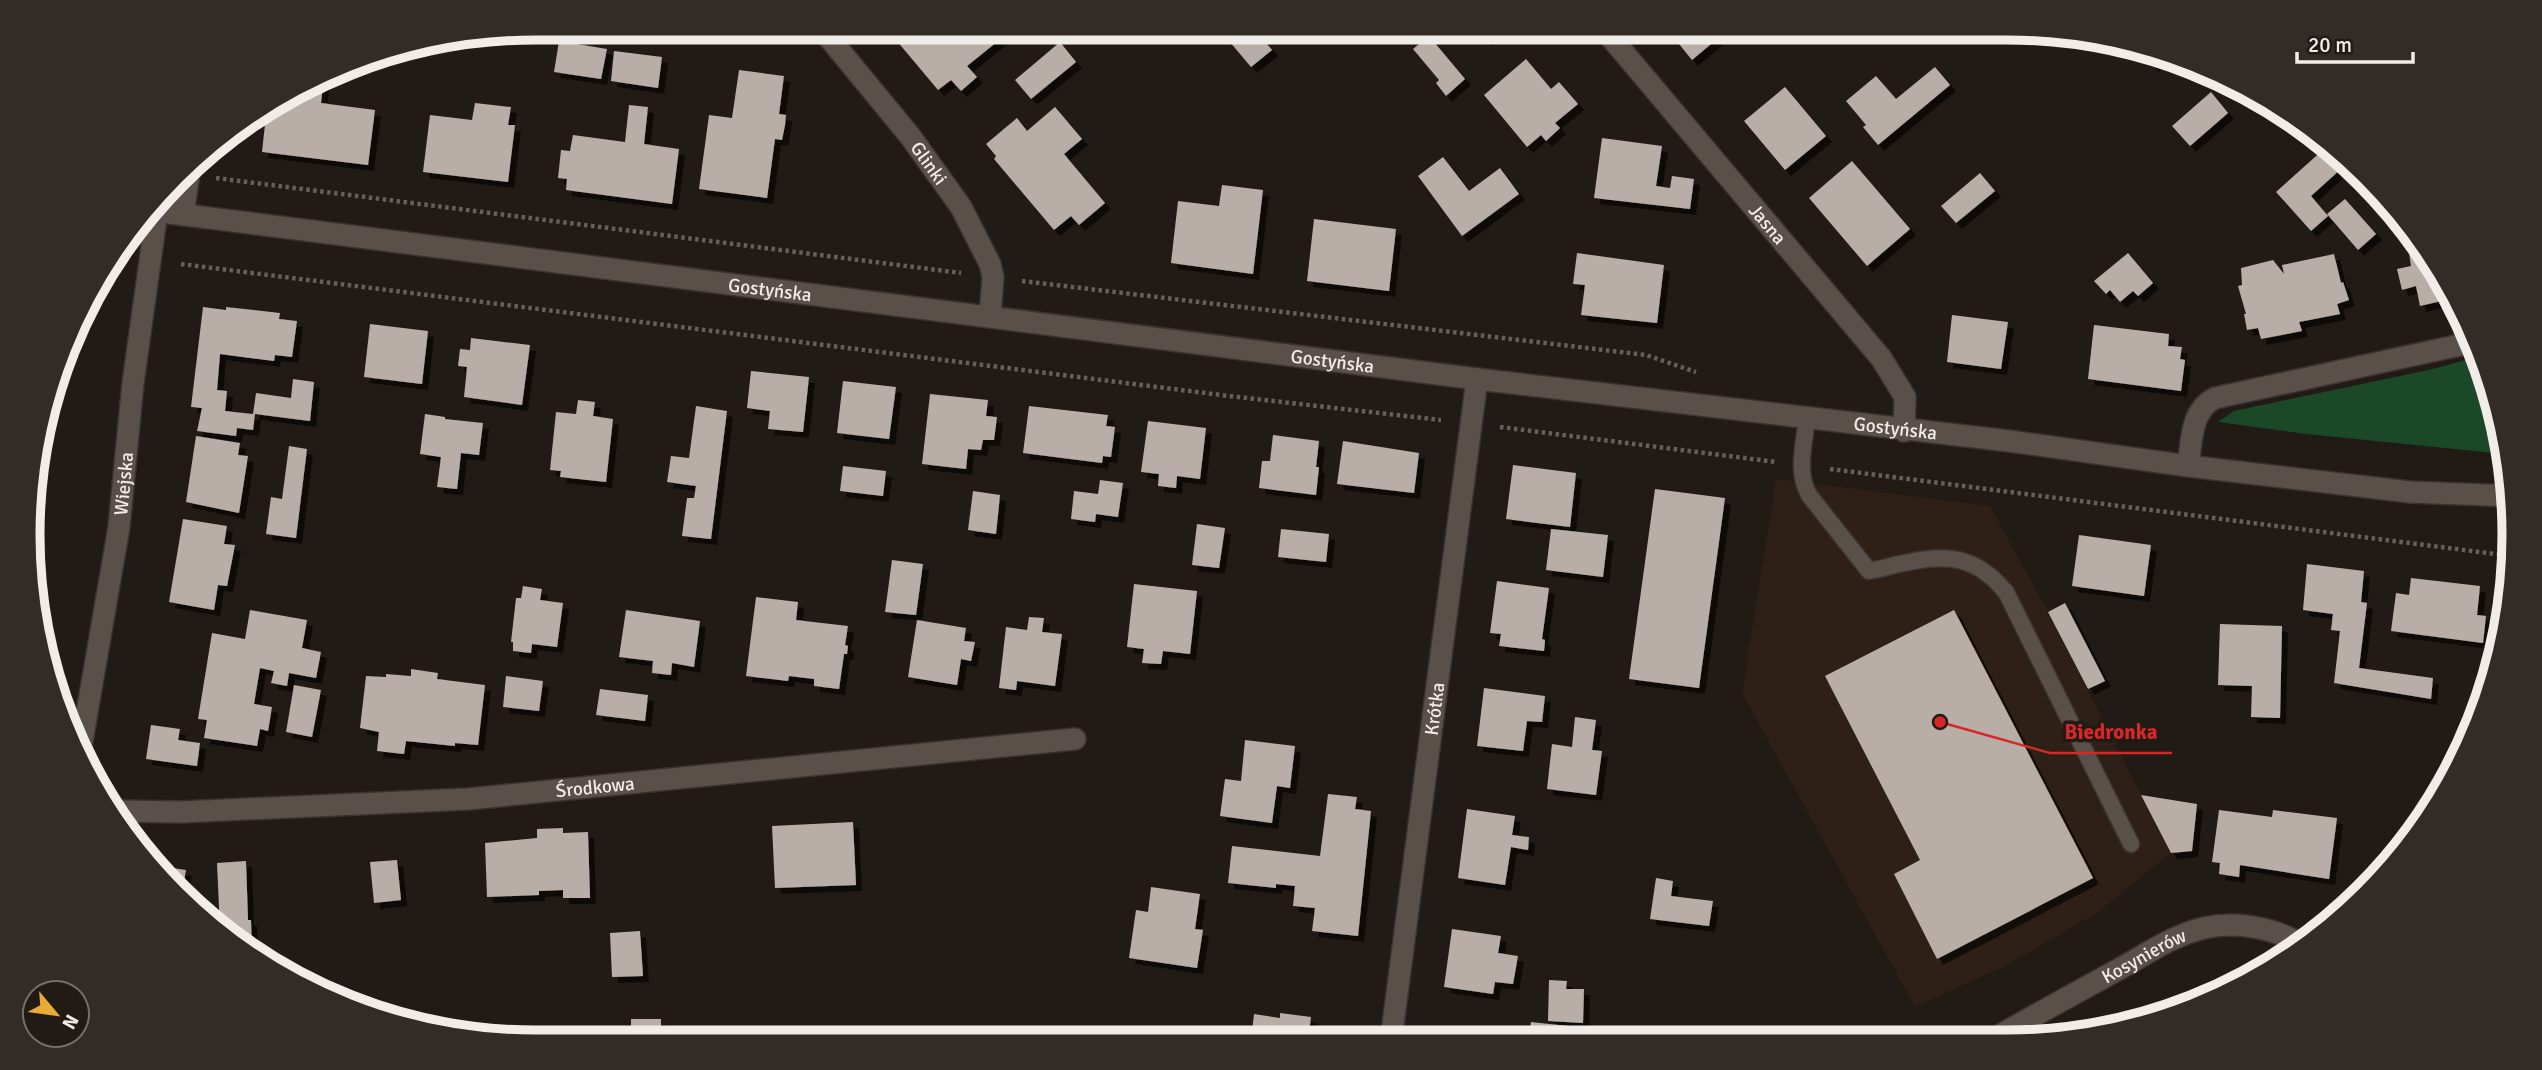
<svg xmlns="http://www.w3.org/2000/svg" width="2542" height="1070" font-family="Signika,sans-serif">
	<defs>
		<filter id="shadow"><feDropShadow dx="6" dy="6" stdDeviation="0" flood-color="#0009"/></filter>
	</defs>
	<rect width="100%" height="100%" fill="#221a14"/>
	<path fill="#2e2017" d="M1776,479L1990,506L2048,612L2171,853L2097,913L2003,967L1915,1007L1742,693Z"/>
	<path fill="#1b4827" d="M2479,356L2497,404L2505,454L2306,434L2218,422L2234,411L2433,369Z"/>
	<path fill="#b9aea7" filter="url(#shadow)" d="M898,28H996L1003,37L967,66L977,77L961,91L951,80L938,90L891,34Z
		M1218,28H1253L1272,50L1251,67Z
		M1476,28H1500L1486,40Z
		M1666,28H1730L1692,60Z
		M1429,36L1465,79L1446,96L1436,83L1439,80L1413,49Z
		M559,41L607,49L601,79L554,72Z
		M1060,42L1076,62L1031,99L1015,80Z
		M2139,50L2148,51L2166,54L2153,66Z
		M614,51L662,57L658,88L611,81Z
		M1526,59L1551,89L1559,82L1578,104L1555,123L1560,128L1546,141L1541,135L1527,147L1484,95Z
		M1935,67L1950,85L1878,145L1863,127L1866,125L1846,101L1876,76L1896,99Z
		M739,70L784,76L779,114L786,115L785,125L782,140L775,139L767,198L699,189L709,115L732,118Z
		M324,76L321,103L375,110L368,165L262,152L267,106L282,96Z
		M1785,87L1826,136L1785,170L1744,121Z
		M2211,92L2228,113L2190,146L2172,126Z
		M475,103L511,107L508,125H515L508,182L423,172L430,115L472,120Z
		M629,105L648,107L644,144L679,149L672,204L566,190L567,179L558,178L561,150L570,151L573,135L625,142Z
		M1055,107L1082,139L1064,154L1105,203L1079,225L1071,216L1054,230L994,159L996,156L986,144L1017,118L1027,131Z
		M1602,138L1662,146L1656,186L1670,188L1672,176L1694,179L1690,209L1594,198Z
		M2325,148L2342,168L2311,196L2328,216L2311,231L2276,192Z
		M1443,157L1469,191L1500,168L1519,194L1462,236L1418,176Z
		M1852,161L1910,229L1867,266L1809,198Z
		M1980,173L1995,191L1956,223L1941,206Z
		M1222,185L1263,190L1253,274L1171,263L1178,201L1219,206Z
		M2345,199L2376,234L2358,250L2327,214Z
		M1314,219L1396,229L1389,291L1307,281Z
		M2424,250L2454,298L2420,306L2416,286L2402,290L2397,269L2411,266L2409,253Z
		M1577,253L1664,265L1657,323L1581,315L1585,285L1573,284Z
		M2128,253L2153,283L2138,296L2133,291L2120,302L2110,290L2106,294L2094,281Z
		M2334,254L2341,283L2343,282L2349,300L2337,304L2340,314L2299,322L2302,331L2261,339L2258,328L2247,330L2244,314H2246L2238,286L2242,285L2241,268L2273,260L2284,274L2282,265Z
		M203,307L226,310V307L280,313L279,319L297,321L292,357L275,355L274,361L220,354L217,390L227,391L225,411L253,414L256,393L291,398L293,379L314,382L310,421L255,414L253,430L237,428L236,436L197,431L202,408L191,407Z
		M1952,315L2008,322L2001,369L1947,362Z
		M370,324L428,331L422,384L364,377Z
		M2094,325L2169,334L2168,346L2182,347L2180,359L2185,360L2181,391L2088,379Z
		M471,338L530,345L522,405L464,397L467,367L458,366L460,349L470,350Z
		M751,371L809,377L803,432L768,429L770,411L747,408Z
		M843,381L896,387L889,439L837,433Z
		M930,394L988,400L986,416L997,417L994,440H983L981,450L968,449L966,469L922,464Z
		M578,400L595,402L593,416L613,419L606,482L560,477L561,471L550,470L556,412L576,414Z
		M696,406L727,411L711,539L682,536L687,498H694L696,486L667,482L671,456L689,458Z
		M1029,406L1108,415L1106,426L1115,427L1111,457L1103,456L1102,463L1023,453Z
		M425,414L445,417V419L483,423L479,455L461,453L457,489L437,487L441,457L420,454Z
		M1148,421L1206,428L1200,479L1177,476L1176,488L1158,486L1159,474L1141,472Z
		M1273,435L1319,441L1316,467H1319L1316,495L1259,488L1262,461H1270Z
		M196,436L240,443L238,455L248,456L239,513L186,502Z
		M1343,441L1419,453L1414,493L1337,484Z
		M289,446L307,449L296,538L266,534L271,497L282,499Z
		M1513,465L1576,473L1570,527L1506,519Z
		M843,466L886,471L883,496L840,491Z
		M1100,480L1123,483L1118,517L1096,514L1095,522L1071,519L1074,491L1098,494Z
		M1655,489L1725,498L1699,688L1629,679Z
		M973,491L1000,495L996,534L968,530Z
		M183,519L227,526L224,544L235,545L227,586L218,585L214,610L169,602Z
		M1197,524L1225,528L1219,568L1192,565Z
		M1281,529L1329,534L1326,562L1278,557Z
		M1551,529L1608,535L1603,577L1546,570Z
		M2079,535L2151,545L2144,596L2072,586Z
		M892,560L923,564L916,615L885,612Z
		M2307,564L2364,571L2361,602L2367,603L2359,668L2433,678L2431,699L2334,683L2340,631L2331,630L2333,614L2303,610Z
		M2411,578L2480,586L2477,615L2486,616L2483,643L2391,631L2396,593L2409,595Z
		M1497,581L1549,588L1542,639L1545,640L1544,651L1499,646L1501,634L1490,633Z
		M1134,584L1197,591L1190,654L1163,651L1161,664L1142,663L1144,649L1127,647Z
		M523,586L542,589L540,600L563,603L557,647L532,644L531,653L513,651V642H511L516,598H521Z
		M756,597L798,602L796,620L848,626L845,645L848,646L847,654H844L839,689L814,686V679L789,676L788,681L746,676Z
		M2065,603L2105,681L2088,689L2048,612Z
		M250,610L307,620L302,648L321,652L316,678L289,673L287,686L271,683L274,671L260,668L254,704L272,707L268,731L260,729L257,746L204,738L207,720L198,719L212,633L245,639Z
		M626,610L700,621L694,667L672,663L671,675L652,673L653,661L619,657Z
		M1954,610L2093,878L1937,959L1894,874L1920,860L1825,676Z
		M1029,617L1044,618L1042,632L1062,634L1055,686L1017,681L1016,690L999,688L1006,627L1027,630Z
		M917,620L966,628L964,641L975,642L971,661L961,659L957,685L908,677Z
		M2220,624L2282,626L2280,718L2251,717L2252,686L2218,685Z
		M411,669L438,673L437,679L485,685L478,745L455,743V746L406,741L404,754L377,751L379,732L360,728L366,676L386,677V674L411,676Z
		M506,676L543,681L539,711L503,707Z
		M294,685L321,690L312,737L286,732Z
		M1484,688L1545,696L1542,722L1527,721L1523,751L1477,746Z
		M600,689L648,695L645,721L596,715Z
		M1575,717L1596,720L1592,750L1602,751L1596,795L1547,789L1552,744L1572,747Z
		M151,725L180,729L178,740L200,743L197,766L146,759Z
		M1245,740L1295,746L1290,788L1277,786L1272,823L1220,816L1225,779L1241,781Z
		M1328,794L1357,797L1355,809L1371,811L1358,936L1312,931L1315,908L1293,906L1295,886L1276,884V888L1228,883L1232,846L1320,856Z
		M2141,795L2197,804L2192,851L2171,853Z
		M1467,809L1515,816L1512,835L1529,837L1528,850L1511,847L1505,885L1458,878Z
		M2219,810L2272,817L2273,810L2337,818L2329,879L2240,865L2239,877L2219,874L2220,863L2212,862Z
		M853,822L856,885L775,888L772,826Z
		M563,828V833L588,832L590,898H563V890L539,891V895L487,897L485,843L537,838V829Z
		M397,860L401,900L374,903L370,862Z
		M246,861L248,920H251L252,953L220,930L217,863Z
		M160,866L186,870L182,894Z
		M1656,878L1673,881L1671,896L1713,901L1709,926L1650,919Z
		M1151,887L1200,894L1195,929L1203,930L1197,968L1129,958L1136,910L1148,912Z
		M1452,929L1501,936L1498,953L1518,956L1513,984L1495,982L1493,994L1444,987Z
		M640,931L643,976L612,977L610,933Z
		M1549,980L1567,981L1566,989H1584L1583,1023L1548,1021Z
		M1280,1013L1311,1017L1308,1040H1251L1254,1014L1280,1018Z
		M631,1019H661V1037H695V1042H631Z
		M1531,1022L1568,1026L1566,1039H1528Z
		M1438,1033L1473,1038V1039H1437Z"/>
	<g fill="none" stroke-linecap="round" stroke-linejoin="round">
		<defs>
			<path id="service" d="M1807,419C1804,445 1796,472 1809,495L1869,571C1908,563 1951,546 1986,573C1994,578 2000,586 2006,592L2131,844"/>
			<g id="minor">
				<path id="s1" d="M821,28L910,136L961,207L990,264L993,277L990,317"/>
				<path id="s2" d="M1603,28L1881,358L1905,397L1904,431"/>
				<path d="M183,215L190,166"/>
				<path d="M2188,466C2192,441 2190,411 2215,398L2474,342"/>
				<path id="s3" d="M80,753L119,527L133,383L157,211"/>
				<path id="s4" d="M115,811L181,812L468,799L1075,739"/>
				<path id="s5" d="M1995,1038C2037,1014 2079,991 2121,968C2148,953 2174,935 2204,928C2235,921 2274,927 2302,945"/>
				<path id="s6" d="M1391,1040L1477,379"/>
			</g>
			<g id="tertiary">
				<path id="s7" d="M154,211L1477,379L2009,441L2188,466L2410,492L2512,496"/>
			</g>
		</defs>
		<use href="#service" stroke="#393330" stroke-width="19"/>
		<use href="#minor" stroke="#393330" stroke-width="24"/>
		<use href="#tertiary" stroke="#393330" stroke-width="24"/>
		<path stroke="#665f5a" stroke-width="4.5" stroke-dasharray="3.5 3.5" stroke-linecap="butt" d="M216,178L961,273
			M181,264L1229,396L1441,420
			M1022,281L1646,355L1696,372
			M1500,427L1776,462
			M1830,469L2511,556"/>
		<use href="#service" stroke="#59504a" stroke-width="16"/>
		<use href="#minor" stroke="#59504a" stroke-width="21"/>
		<use href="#tertiary" stroke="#59504a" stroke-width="21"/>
	</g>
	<g text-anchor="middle" stroke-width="7" stroke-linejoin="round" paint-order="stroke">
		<g font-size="19" fill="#f2ece9" stroke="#221a14">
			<text dy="7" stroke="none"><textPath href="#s1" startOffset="173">Glinki</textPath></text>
			<text dy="7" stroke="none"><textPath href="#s2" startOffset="256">Jasna</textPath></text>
			<text dy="7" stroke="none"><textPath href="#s7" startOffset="621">Gostyńska</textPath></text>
			<text dy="7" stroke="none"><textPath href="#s7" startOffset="1188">Gostyńska</textPath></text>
			<text dy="7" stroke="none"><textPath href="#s7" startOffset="1755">Gostyńska</textPath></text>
			<text dy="7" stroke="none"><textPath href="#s3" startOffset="273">Wiejska</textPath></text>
			<text dy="7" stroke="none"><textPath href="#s6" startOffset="334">Krótka</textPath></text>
			<text dy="7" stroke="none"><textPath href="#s4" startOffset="481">Środkowa</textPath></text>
			<text dy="7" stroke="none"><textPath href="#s5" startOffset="170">Kosynierów</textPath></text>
		</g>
	</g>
	<path d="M0 0H2542V1070H0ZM535 40H2007A495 495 0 0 1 2502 535V535A495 495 0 0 1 2007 1030H535A495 495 0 0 1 40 535V535A495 495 0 0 1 535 40Z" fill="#332b25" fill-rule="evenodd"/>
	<path fill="none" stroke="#f2ece9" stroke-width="9" d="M535 40H2007A495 495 0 0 1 2502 535V535A495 495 0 0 1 2007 1030H535A495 495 0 0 1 40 535V535A495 495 0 0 1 535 40Z"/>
	<path fill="none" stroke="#d62828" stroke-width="2.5" d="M1940 722L2050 753H2172"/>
	<circle fill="#d62828" stroke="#221a14" stroke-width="2.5" cx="1940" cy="722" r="7"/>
	<g font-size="21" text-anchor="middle" font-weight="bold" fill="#d62828" stroke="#221a14" stroke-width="7" stroke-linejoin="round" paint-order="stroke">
		<text x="2111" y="739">Biedronka</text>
	</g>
	<g transform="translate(56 1014) rotate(119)"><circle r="33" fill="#221a14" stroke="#756e69" stroke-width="2"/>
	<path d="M0-5L12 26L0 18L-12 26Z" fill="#e8ab37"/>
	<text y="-10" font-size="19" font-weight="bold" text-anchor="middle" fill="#f2ece9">N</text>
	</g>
	<path d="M2297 52v10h116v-10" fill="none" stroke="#f2ece9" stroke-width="3.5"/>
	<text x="2308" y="52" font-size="21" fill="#f2ece9" stroke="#221a14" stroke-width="5" paint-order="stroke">20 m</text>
</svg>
